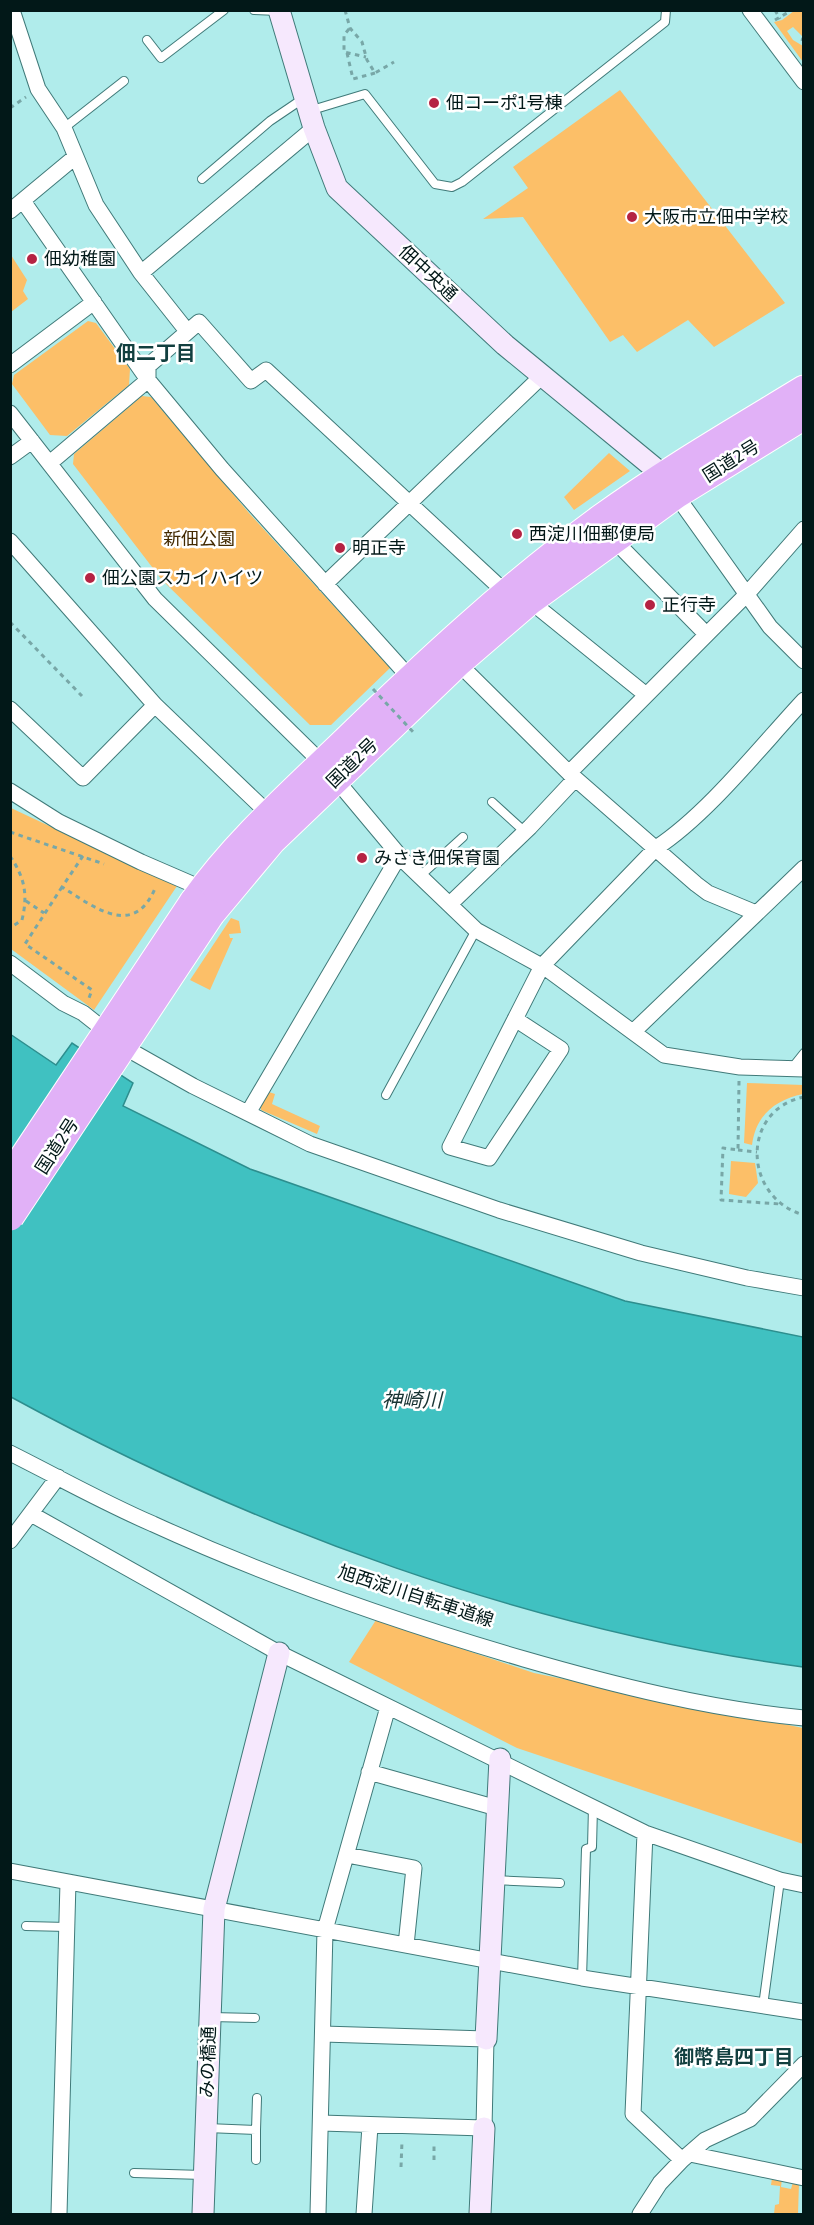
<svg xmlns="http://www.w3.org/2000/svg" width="814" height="2225" font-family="'Asap Condensed','Noto Sans JP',sans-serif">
	<rect width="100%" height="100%" fill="#b0eceb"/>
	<path fill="#fcbf68" d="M794,11H803V37L793,27L787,31L793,40L803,46V62L774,22L782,20Z
		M620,90L785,303L714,347L688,320L637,352L623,335L610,342L523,217L483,219L528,188L513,167Z
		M11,255L27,280L23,291L28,299L11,312Z
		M88,321L96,323L130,369L129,385L67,436L50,435L12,384L14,375Z
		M142,396L151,397L249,513L390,668L331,725H310L162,580L73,464L74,454Z
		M609,453L630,471L574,510L564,497Z
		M11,808L177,886L94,1010L11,949Z
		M231,918L239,921L241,933L229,934L230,938H233L210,990L190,980Z
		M747,1083L803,1085V1094C775,1100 756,1115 752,1145L744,1143Z
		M266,1091L275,1094L272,1104L320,1126L317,1134L261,1110L260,1100Z
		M731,1161L755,1163L758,1183L746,1197L729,1194Z
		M376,1620L534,1673L803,1728V1844L517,1748L349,1662Z
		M772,2178L782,2179L781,2187L791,2189L793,2182L799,2183L798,2214H774L775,2205L779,2204L780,2186L771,2185Z"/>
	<path fill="#40c1c1" stroke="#2d8e8e" stroke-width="1.5" d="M10,1034L56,1065L72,1043L133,1083L123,1106L250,1169L625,1301L803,1337V1667C529,1630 253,1529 11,1397Z"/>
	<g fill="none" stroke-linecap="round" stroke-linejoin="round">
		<defs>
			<path id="lane" d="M254,10L278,11
				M147,40L161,58L224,10
				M312,110L365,94L435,184L452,187L462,182L665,22L666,10
				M64,128L124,81
				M202,179L270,121L304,98
				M492,802L525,832
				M420,876L463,837
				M792,1068L804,1053
				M386,1095L476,930
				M494,1880L560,1883
				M26,1926L67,1927
				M582,1978L586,1849L592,1847L593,1807
				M763,2006L780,1880
				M211,2017L255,2018
				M207,2128L256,2130L257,2098
				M256,2160V2130
				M134,2173L203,2175"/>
			<path id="street" d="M12,10L38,89L64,128L96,205L141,273L187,331
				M750,10L804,82
				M23,201L148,380L222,469L410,678
				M10,211L75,157
				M141,273L314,128
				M10,365L94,302
				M10,413L155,599L322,763L404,861L476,930L547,969L664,1055L740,1067L804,1069
				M10,457L32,441
				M51,462L148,380V366L199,322L251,381L266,370L506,593
				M676,495L770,627L804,661
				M613,539L706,634
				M10,541L155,705L269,814
				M325,584L542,376
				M530,601L645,694
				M458,663L569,773L696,884L708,893L756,913
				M10,709L83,778L155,705
				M569,773L746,595L804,529
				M10,791L59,822L141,862L208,891
				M451,903L530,827L575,779
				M10,963L63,1003L83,1013L131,1051L193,1086L310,1144L499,1210L641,1253L747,1278L804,1288
				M515,1019L561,1049L489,1158L450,1147L542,966L656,848C708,814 761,746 804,700
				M633,1032L804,868
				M248,1113L399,856
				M10,1453C58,1477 104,1503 153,1524C273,1579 397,1622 524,1659C614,1685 709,1709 804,1718
				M31,1514L279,1653L645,1833L780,1880L804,1885
				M10,1541L58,1477
				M369,1772L497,1808
				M645,1833L633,2114L682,2160
				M347,1855L414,1868L406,1945
				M10,1871L582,1978L804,2012
				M321,2123L484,2128L486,2039L323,2034
				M690,2154L804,2178
				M59,2214L68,1882
				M318,2214L325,1930L388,1707
				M364,2214L370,2126
				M640,2214L660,2183L682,2160L705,2140L750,2119L804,2064"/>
			<path id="secondary" d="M279,10L314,128L337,188L505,345L663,475L671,487
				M486,2039L500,1759
				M203,2214L214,1909L279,1653
				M480,2214L484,2128"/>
			<path id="highway" d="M193,902C235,843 290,794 342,744C424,664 508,586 601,518C666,471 735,431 804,389
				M211,914L272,841L458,663L530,601L676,495L804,416"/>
		</defs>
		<use href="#lane" stroke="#407a79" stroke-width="10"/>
		<use href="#street" stroke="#407a79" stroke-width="17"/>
		<use href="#secondary" stroke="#407a79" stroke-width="23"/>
		<use href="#highway" stroke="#fff" stroke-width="29"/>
		<path stroke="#78a7a7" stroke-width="3" stroke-dasharray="4.5 4.5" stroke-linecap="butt" d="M345,10L350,28L362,42L367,60L375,73L394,62
			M775,10L780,19
			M775,20L792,10
			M349,29L344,35V52L366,57
			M801,39L804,40
			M347,53L353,79L375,73
			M10,108L26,97
			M10,622L82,696
			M10,832L104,864
			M10,856C25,878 28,895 22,920L10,928
			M83,856L62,887C94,907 135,940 156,886
			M62,887L25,944L92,990L89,998
			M26,901L44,913
			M739,1081L738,1150L723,1148L721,1200L780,1204
			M804,1097C740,1110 743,1198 804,1215
			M738,1150L757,1152
			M434,2160V2142
			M401,2167L402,2141"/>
		<use href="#lane" stroke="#fff" stroke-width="8"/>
		<use href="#street" stroke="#fff" stroke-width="15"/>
		<use href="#secondary" stroke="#f6e8fd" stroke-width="21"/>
		<use href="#highway" stroke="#e1b1f7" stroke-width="27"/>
		<defs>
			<path id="highway-bridge" d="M10,1177L193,902
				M10,1217L211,914"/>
		</defs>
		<use href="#highway-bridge" stroke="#fff" stroke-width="29" stroke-linecap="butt"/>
		<path stroke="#78a7a7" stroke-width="3" stroke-dasharray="4.5 4.5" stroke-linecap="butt" d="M373,689L415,734"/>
		<use href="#highway-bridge" stroke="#e1b1f7" stroke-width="27"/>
	</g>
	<g fill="#b52343" stroke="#fff" stroke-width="2">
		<circle cx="434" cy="103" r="6"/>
		<circle cx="632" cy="217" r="6"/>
		<circle cx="32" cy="259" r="6"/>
		<circle cx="517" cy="534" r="6"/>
		<circle cx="340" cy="548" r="6"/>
		<circle cx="90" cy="578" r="6"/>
		<circle cx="650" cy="605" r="6"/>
		<circle cx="362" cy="858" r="6"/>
	</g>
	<g text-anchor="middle" stroke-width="5" stroke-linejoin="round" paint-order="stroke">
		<g font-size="18" fill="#021818" stroke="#fff" text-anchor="start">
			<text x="446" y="109">佃コーポ1号棟</text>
			<text x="644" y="223">大阪市立佃中学校</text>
			<text x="44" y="265">佃幼稚園</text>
			<text x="529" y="540">西淀川佃郵便局</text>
			<text x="352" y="554">明正寺</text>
			<text x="102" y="584">佃公園スカイハイツ</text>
			<text x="662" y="611">正行寺</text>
			<text x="374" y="864">みさき佃保育園</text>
		</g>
		<g font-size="18" fill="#021818" stroke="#fff">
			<text transform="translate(428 273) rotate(43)" y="6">佃中央通</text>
			<text transform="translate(731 461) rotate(-32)" y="6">国道2号</text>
			<text transform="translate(352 763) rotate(-44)" y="6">国道2号</text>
			<text transform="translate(57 1146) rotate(-57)" y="6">国道2号</text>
			<text transform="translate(416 1596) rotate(18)" y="6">旭西淀川自転車道線</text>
			<text transform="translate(208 2062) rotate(-88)" y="6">みの橋通</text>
		</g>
		<g font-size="18" fill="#422900" stroke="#fff">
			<text x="199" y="545">新佃公園</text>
		</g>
		<g font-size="20" font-weight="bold" fill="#113f3f" stroke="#fff">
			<text x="156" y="360">佃二丁目</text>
			<text x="734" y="2064">御幣島四丁目</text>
		</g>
		<g font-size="20" font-style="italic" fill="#193434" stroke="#fff">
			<text x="412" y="1407">神崎川</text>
		</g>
	</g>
	<rect width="814" height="2225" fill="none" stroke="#021818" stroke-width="24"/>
</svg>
